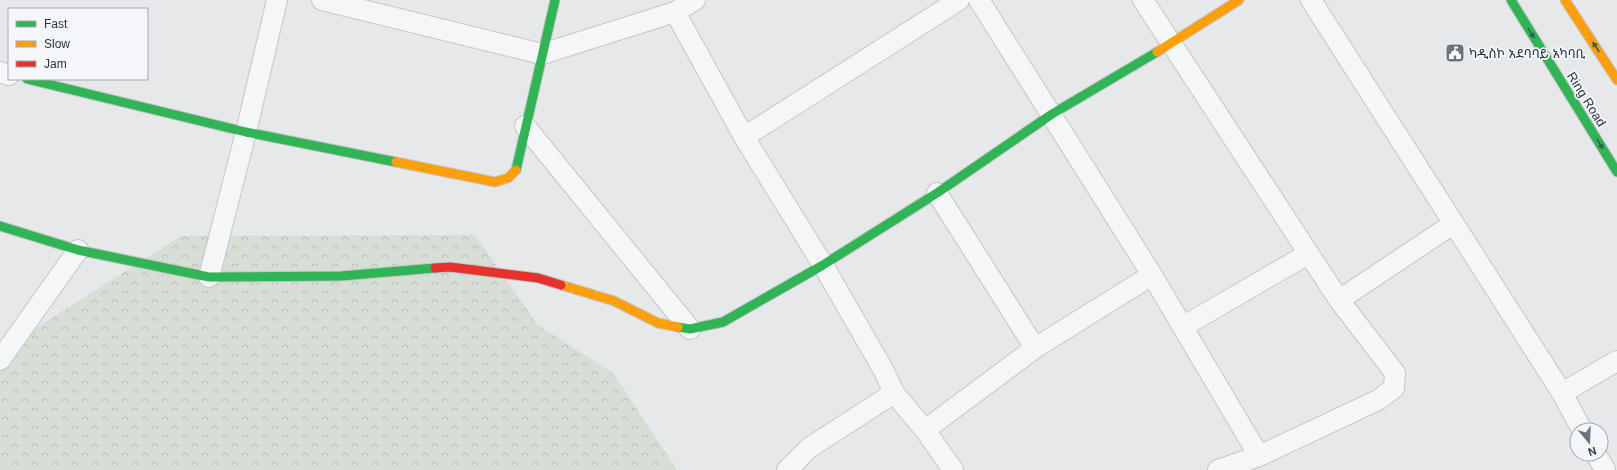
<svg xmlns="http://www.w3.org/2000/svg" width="1617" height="470" font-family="Arial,'Noto Sans Ethiopic',sans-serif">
	<defs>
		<pattern id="forest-crowns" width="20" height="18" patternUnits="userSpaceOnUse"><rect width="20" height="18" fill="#d6ded6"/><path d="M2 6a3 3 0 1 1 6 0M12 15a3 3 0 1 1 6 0" fill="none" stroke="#b8bfb9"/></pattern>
	</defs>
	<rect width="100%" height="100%" fill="#e6e8ea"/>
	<path fill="url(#forest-crowns)" d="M475,235L537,324L614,374L677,470H0V351L181,236Z"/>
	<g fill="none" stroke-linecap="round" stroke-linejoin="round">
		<defs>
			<path id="street" d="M322,0L542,54L675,12L695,0
				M979,0L1152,275L1259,456
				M1143,0L1339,300L1395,373L1394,388L1378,400L1259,456L1218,470
				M1311,0L1562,393L1582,430
				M675,12L744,137L823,265L884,371L894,393L925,430L953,470
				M0,72L9,75
				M525,126L690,329
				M744,137L959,0
				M937,193L1035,348
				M209,277L246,132L277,0
				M1339,300L1453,224
				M1184,326L1308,254
				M0,360L78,250
				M1562,393L1617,361
				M925,430L1035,348L1152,275
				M1596,454L1605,470
				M787,470L809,448L894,393"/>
			<path id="fast" d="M1511,0L1617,172
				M27,79L246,132L396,162
				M516,170L555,0
				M0,226L78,250L209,277L341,276L435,268
				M678,327L690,329L723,322L823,265L937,193L1052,114L1157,52"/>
			<path id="slow" d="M1565,0L1617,80
				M1157,52L1239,0
				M396,162L495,182L508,178L516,170
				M561,285L614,301L658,323L678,327"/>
			<path id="jam" d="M435,268L450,267L538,278L561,285"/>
		</defs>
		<use href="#street" stroke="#c4c6c8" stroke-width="22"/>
		<use href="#fast" stroke="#c4c6c8" stroke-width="11"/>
		<use href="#slow" stroke="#c4c6c8" stroke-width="11"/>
		<use href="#jam" stroke="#c4c6c8" stroke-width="11"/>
		<use href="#street" stroke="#f5f6f7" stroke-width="20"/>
		<use href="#fast" stroke="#30b455" stroke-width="9"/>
		<use href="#slow" stroke="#ff9f0a" stroke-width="9"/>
		<use href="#jam" stroke="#e5322d" stroke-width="9"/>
	</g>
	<defs><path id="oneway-solid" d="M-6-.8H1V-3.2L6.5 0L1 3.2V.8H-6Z"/></defs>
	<g fill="#2d614b">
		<use href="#oneway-solid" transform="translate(1531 33) rotate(58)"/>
		<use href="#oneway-solid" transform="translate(1596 47) rotate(-123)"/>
		<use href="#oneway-solid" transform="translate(1600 144) rotate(58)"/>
	</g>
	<defs>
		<symbol id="civic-square" viewBox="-11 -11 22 22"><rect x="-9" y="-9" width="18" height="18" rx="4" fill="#6c737f" stroke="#f4f6f9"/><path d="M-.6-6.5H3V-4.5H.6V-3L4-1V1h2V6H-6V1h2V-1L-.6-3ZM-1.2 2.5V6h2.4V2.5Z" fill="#fff"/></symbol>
	</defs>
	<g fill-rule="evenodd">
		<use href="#civic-square" x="1444" y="42" width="22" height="22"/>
	</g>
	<g text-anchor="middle" stroke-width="3.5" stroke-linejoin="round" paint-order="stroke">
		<g font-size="13" fill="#2b3445" stroke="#f4f6f9" text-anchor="start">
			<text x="1469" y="58">ካዲስኮ አደባባይ አካባቢ</text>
		</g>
		<g font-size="13" fill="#2b3445" stroke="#f4f6f9">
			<text transform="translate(1587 99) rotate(58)" y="5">Ring Road</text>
		</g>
	</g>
	<rect x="8" y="8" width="140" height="72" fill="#f4f6f9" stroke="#a4a8b1"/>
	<rect x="16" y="21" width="20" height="6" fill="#30b455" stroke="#a4a8b1"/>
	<text x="44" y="28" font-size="12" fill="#2b3445">Fast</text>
	<rect x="16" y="41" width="20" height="6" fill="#ff9f0a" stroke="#a4a8b1"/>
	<text x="44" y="48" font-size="12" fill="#2b3445">Slow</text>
	<rect x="16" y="61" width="20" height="6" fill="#e5322d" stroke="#a4a8b1"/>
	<text x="44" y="68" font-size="12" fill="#2b3445">Jam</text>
	<g transform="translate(1589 442) rotate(161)"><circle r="19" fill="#f4f6f9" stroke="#a4a8b1"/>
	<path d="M0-3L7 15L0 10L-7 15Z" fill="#6c737f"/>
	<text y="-6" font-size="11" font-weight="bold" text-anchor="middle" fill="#2b3445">N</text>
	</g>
</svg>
